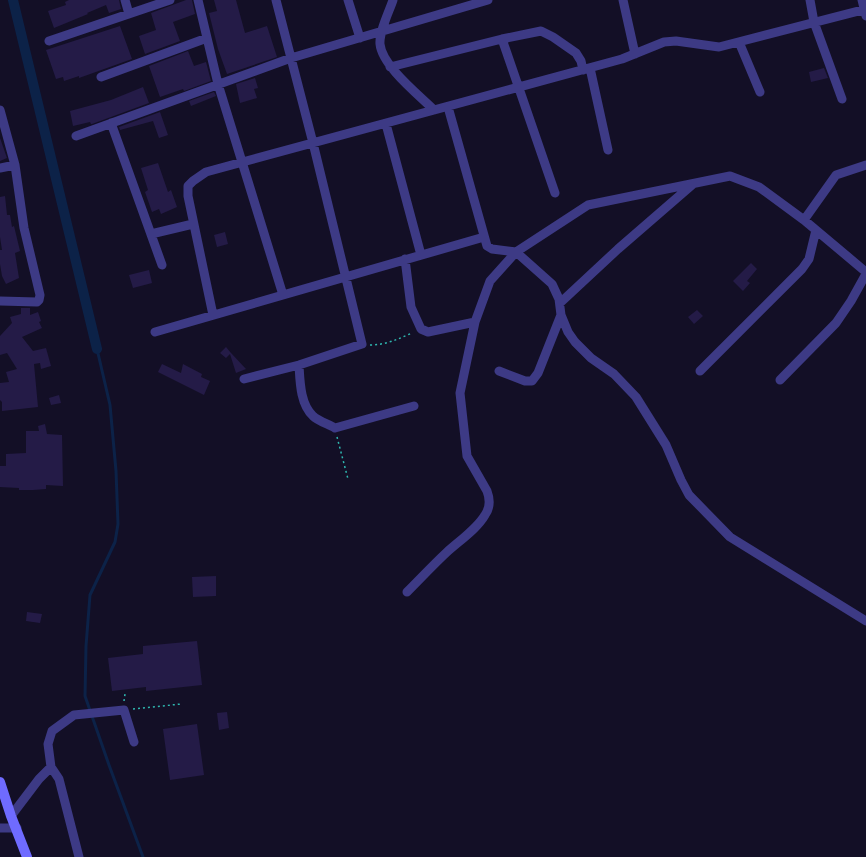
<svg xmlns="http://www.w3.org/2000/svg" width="866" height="857" font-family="'Fira Sans Condensed',sans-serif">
	<rect width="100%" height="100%" fill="#130f26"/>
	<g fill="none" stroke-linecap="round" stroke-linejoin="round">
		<path stroke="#0c2248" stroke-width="3" d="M97,349L110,405L116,471L118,524L115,542L90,595L86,646L85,696L109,765L143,857"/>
		<path stroke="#0c2248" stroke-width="10" d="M13,0L97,349"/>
	</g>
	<path fill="#241b47" d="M69,0H119L121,9L109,13L106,5L87,13L88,14L54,28L48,11L66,5L65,2Z
		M186,0H192L195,14L173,22L180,41L145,54L139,36L156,30L151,13Z
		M214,0H236L245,33L267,26L277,57L227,74L218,49L209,13L217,11Z
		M120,26L132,59L79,78V76L64,81L63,77L56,79L46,50Z
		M188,51L194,66L206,62L211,81L184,91L183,89L160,97L149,66Z
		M824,68L828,78L811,82L809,72Z
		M255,78L258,88L254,89L257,98L240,103L236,84Z
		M143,87L149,103L92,124H91L90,122L73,126L70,111L111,100Z
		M214,92L216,96L191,106L189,101Z
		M160,112L168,135L159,138L153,121L120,130L119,127Z
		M0,138L7,158L0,161Z
		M158,163L168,192L171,190L177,207L161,214L159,209L152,212L145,192L148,190L141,168Z
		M5,196L7,215H10L12,227L14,226L20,251L15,253L19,278L6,284L2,276L0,264V250H2L0,237V197Z
		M225,232L228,244L217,247L214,235Z
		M751,263L757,269L747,281L750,283L743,291L733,281Z
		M149,270L152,283L133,288L129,275Z
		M21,308H30V315L38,312L41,321L39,322L42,328L22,337L33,351L46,348L51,366L41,369L40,363L34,364L38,407L2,411V402L0,400V383L9,382L6,372L17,369L7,353L0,355V336L12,323L10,317L21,314Z
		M697,310L703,316L694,324L688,317Z
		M226,347L231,353L246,369L236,373L230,354L226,358L220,353Z
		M162,364L181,373L183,364L202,374L201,377L210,381L204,395L158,372Z
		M59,395L61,403L51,405L49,398Z
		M45,424L47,434L62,435L63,486L46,485V489L33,490H19V488L0,487V466H6V454L26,453V431H39L38,426Z
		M216,576V596L193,597L192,577Z
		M27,612L42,614L40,623L26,621Z
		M197,641L202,685L146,691V687L112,691L108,658L143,654V646Z
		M227,712L229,728L219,730L217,713Z
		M197,724L204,775L170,780L163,729Z"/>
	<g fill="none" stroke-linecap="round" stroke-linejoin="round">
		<path stroke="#2fb8b0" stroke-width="1.5" stroke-dasharray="2 3" stroke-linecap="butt" d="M370,345C386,345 398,339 412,333
			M337,437L348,479
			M124,701L125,694
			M133,709L181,704"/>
		<path stroke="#3d3a85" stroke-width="9" d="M125,0L129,14
			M198,0L218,84L283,295
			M348,0L360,38
			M393,0C389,12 379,32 380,44C382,66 419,95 434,110
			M623,0L635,54
			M810,0L814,22L842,99
			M862,0L866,16
			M502,39L555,193
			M49,41L170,0
			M739,42L760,92
			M390,67L502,39L541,31L553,37L576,53L581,61L583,70
			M590,68L608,150
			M101,77L207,38
			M448,107L487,246L492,249L516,252L552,284L559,299L561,315L568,332L575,342L591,358L614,374L636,397L666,445L681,480L689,495L730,537L866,621
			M0,110L15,165L24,228L40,295L39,300L37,302L0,301
			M111,123L162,265
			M386,124L421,255
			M76,136L291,58L488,0
			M0,168L15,165
			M804,220L836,175L866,165
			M151,234L193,224
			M405,259L411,307L421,329L428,332L475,322
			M560,303L618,249L693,184
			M213,315L188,196V186L193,181L206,172L622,59L664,42L676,41L719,47L866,9
			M155,332L484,237
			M299,365C300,381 300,404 313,416C318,421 328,424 335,428L414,406
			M499,371L525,381H532L538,373L561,315
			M700,371L802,269L809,259L816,230
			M244,379L299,365L362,344L313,143L276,0
			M780,380L836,323L851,301L866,274
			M407,592C420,579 433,565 447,552C459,541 477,529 485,515C490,508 490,499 487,491L467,456L460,393L475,322L490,281L516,252L588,205L730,176L759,187L804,220L866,272
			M51,767L59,779L79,857
			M11,816L39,779L51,767L48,744L52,731L74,715L124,710L134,742
			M0,828H17"/>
		<path stroke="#6f6bff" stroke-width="10" d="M0,782L11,816L27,857"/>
	</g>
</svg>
